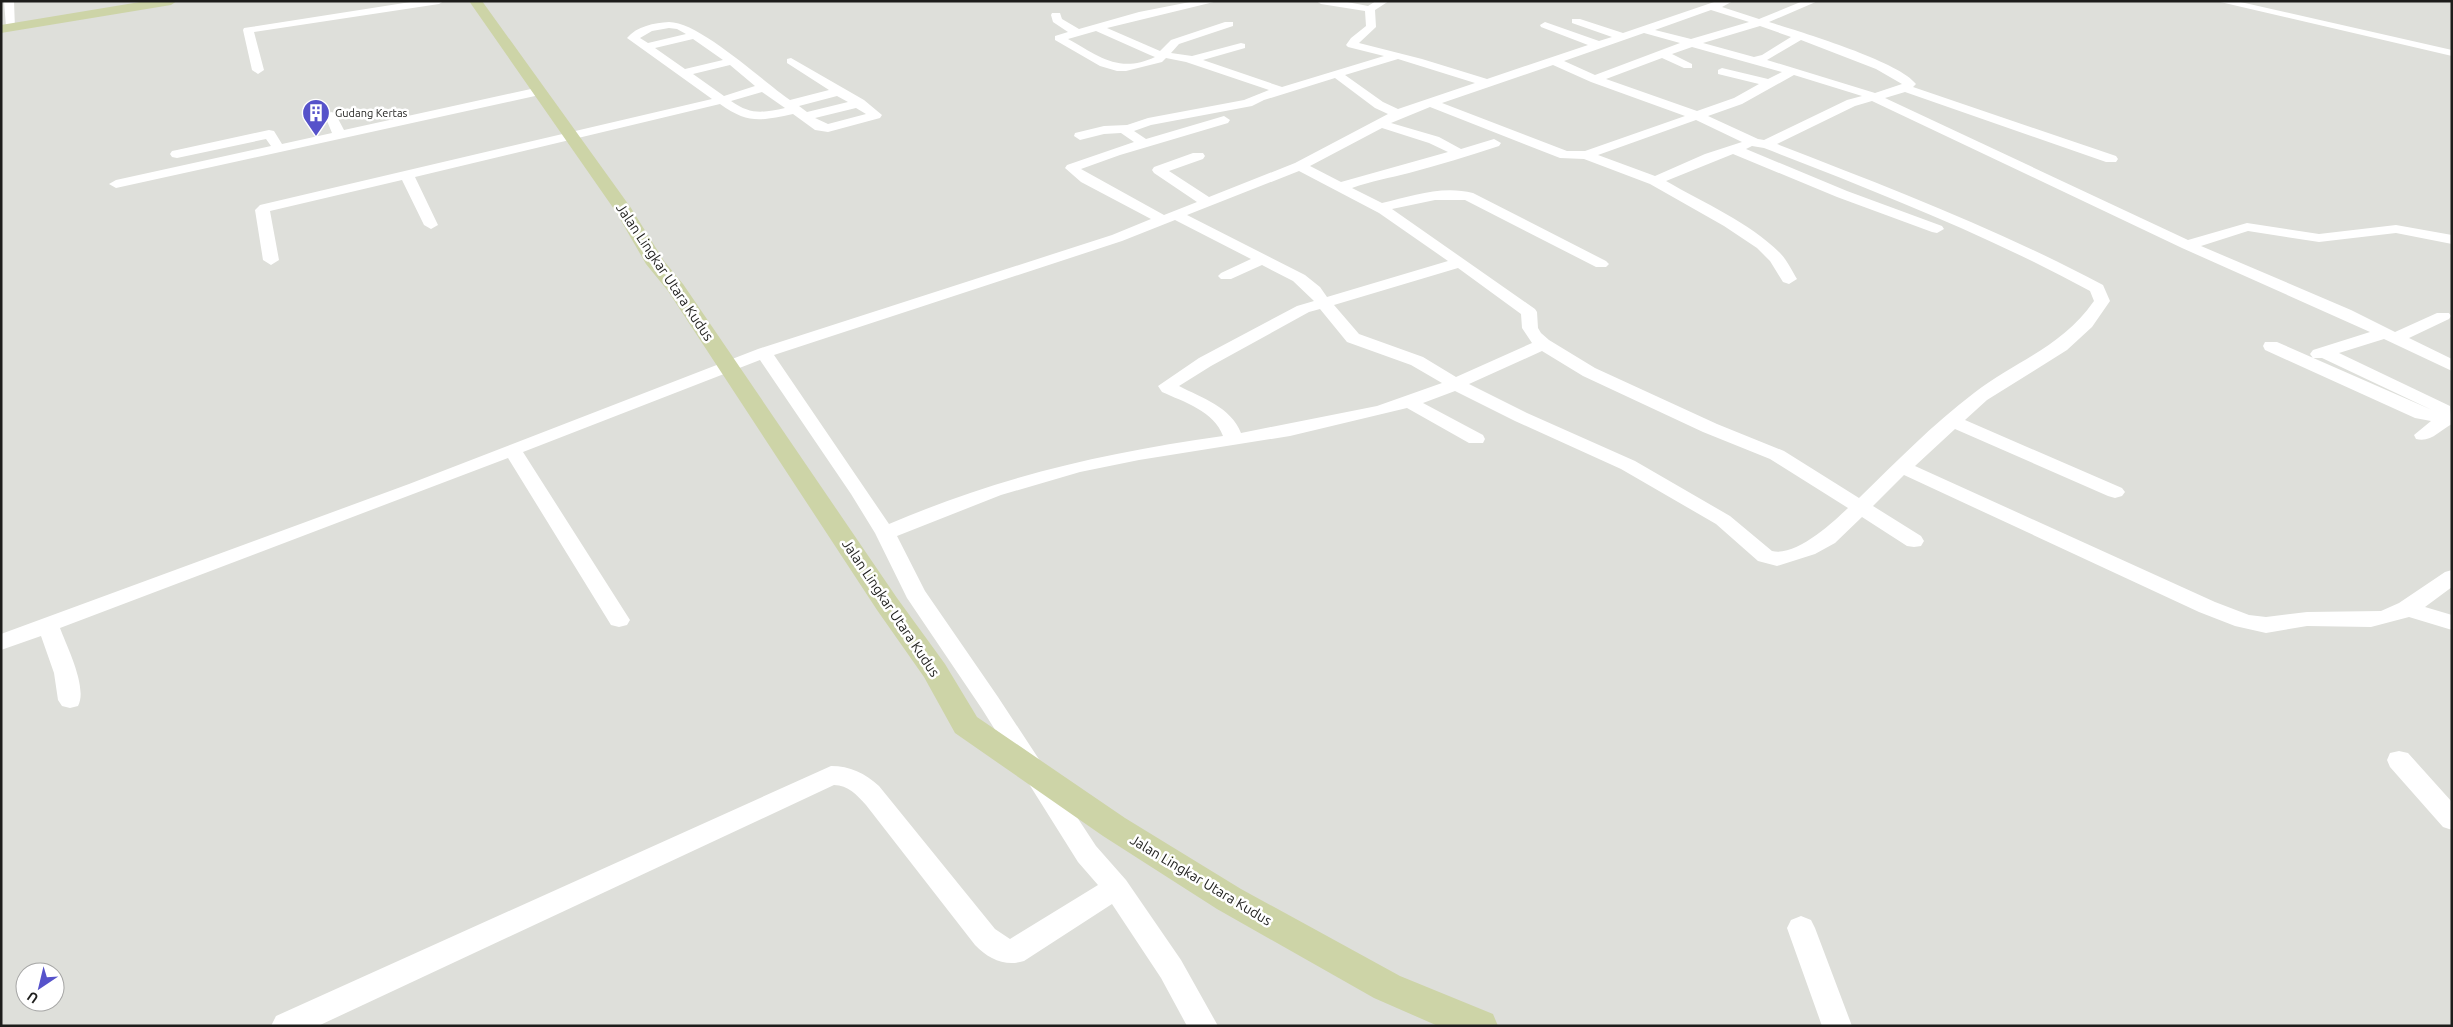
<svg xmlns="http://www.w3.org/2000/svg" width="2453" height="1027" font-family="Ubuntu,sans-serif">
	<rect width="100%" height="100%" fill="#dedfda"/>
	<g fill="none" stroke-linecap="round" stroke-linejoin="round">
		<path fill="#fff" fill-rule="evenodd" d="M4,1H14L15,29H7L6,27Z
			M417,1H444L439,4L254,32L264,70L258,74L252,70L243,30L244,28Z
			M1195,1H1218L1107,28L1160,51L1171,40L1225,22H1233V26L1179,44L1171,53L1192,56L1241,43L1245,44V48L1203,60L1282,87L1384,56L1348,47L1346,45L1351,38L1366,26L1365,11L1321,4L1316,1H1342L1368,6L1376,1H1389L1375,10L1376,27L1359,43L1422,59L1487,79L1588,45L1541,27L1540,25L1545,22L1599,41L1612,37L1572,23V19H1580L1623,33L1717,1H1733L1722,7L1759,19L1803,1H1818L1769,22C1800,32 1898,61 1916,84L1913,87L2116,156L2118,159L2116,162H2106L1905,92L1885,98L2188,240L2247,223L2319,234L2396,225L2452,235V244L2396,233L2319,242L2248,231L2201,246L2351,310L2395,332L2437,313H2449L2451,316L2449,319L2409,338L2452,359V371L2384,339L2339,353L2450,406L2452,424C2440,430 2431,443 2416,439L2414,435L2431,421L2415,418L2265,350L2263,346L2265,342H2277L2432,410L2322,358H2313L2310,354L2313,350L2370,332L2182,248L1872,101L1855,106L1777,144C1888,187 1998,229 2103,285L2110,301L2092,327L2067,350L1987,400L1965,420L2122,488L2125,492L2122,496L2115,498L2108,496L1955,429L1915,466L2215,602L2249,615L2266,617L2307,612L2381,611L2399,603L2445,572L2452,570V587L2425,607L2452,615V630L2409,617L2371,627L2307,626L2266,633L2235,626L2199,612L1904,475L1873,506L1921,536L1924,541L1921,546L1914,547L1907,546L1862,517L1835,543L1815,554L1777,566L1758,561L1716,524L1621,469L1515,421L1455,391L1423,403L1483,435L1485,439L1483,443H1469L1407,408L1290,436L1139,460L1080,472L1001,495L897,536L925,591L998,697L1096,846L1126,880L1181,960L1218,1026H1187L1161,978L1112,904L1024,961C1006,967 988,959 975,945L866,805C857,795 848,785 834,785L318,1026H271L276,1016L831,766C850,766 865,773 879,786L995,929L1010,939L1098,885L1078,862L982,709L907,598L875,533L851,494L760,360L523,452L630,620L627,625L619,627L611,625L508,458L60,628C67,647 88,688 78,706L70,708L62,706L58,700L54,673L41,636L1,650V634L409,484L758,349L1112,235L1151,219L1081,182L1065,168L1067,165L1134,142L1121,133L1104,134L1080,140L1074,136L1075,133L1104,126L1127,125L1148,118L1244,100L1269,90L1186,62L1166,58L1162,62L1126,71H1117L1100,66L1055,40V36L1068,32L1053,22L1051,15L1052,13H1060L1062,19L1079,29L1139,12ZM1711,10L1749,22L1691,39L1655,30ZM1760,26L1791,37L1762,55L1754,57L1703,43ZM1096,31L1150,55L1155,57C1119,74 1099,56 1068,39ZM1644,33L1680,43L1595,75L1564,61ZM1801,40L1876,69L1902,84L1875,93L1767,60ZM1692,47L1782,72L1768,79L1722,68L1718,70V74L1759,84L1734,98L1697,111L1606,79L1662,58L1684,68H1692V64L1672,54ZM1398,59L1475,83L1398,109L1383,102L1345,75ZM1553,65L1591,82L1685,116L1585,151H1567L1442,103ZM1794,75L1862,96L1847,100L1764,140L1758,139L1708,116L1742,104ZM1335,78L1375,108L1388,114L1295,163L1209,197L1169,171L1203,159L1205,156L1203,153H1193L1154,167L1152,170L1154,173L1197,202L1164,215L1081,169L1120,155L1228,123L1230,120L1224,116L1146,139L1134,131L1151,125L1252,106L1264,100ZM1430,107L1560,158L1584,159L1650,184L1724,226L1757,248L1770,261L1783,282L1789,284L1797,279C1792,271 1787,260 1780,253C1749,222 1704,203 1666,181L1733,154L1837,197L1932,232L1937,233L1944,229L1942,226L1847,191L1746,149L1752,146L1764,148C1875,191 1985,234 2090,291L2094,301C2061,348 2018,359 1974,393C1933,424 1896,462 1859,498L1784,451L1717,424L1595,368L1549,340L1541,333L1538,328L1537,312L1535,309L1392,209L1435,200H1465L1596,267H1606L1609,264L1606,261L1473,193C1442,185 1412,196 1382,203L1352,188C1371,181 1390,178 1409,173C1439,165 1469,156 1499,146L1501,143L1494,139L1461,149L1439,137L1391,123ZM1696,120L1742,142L1705,154L1655,176L1598,155ZM1382,128L1429,143L1448,152L1341,182L1310,166ZM1299,171L1379,213L1448,261L1327,297L1320,287L1305,275L1187,215ZM1175,220L1251,259L1221,273L1218,276L1221,279H1231L1262,265L1293,281L1314,301L1297,306L1199,358L1158,386L1162,392C1184,402 1214,411 1223,436C1103,453 1002,476 889,524L774,355L1122,241ZM1458,268L1521,314L1522,328L1532,343L1456,377L1423,357L1359,334L1334,305ZM1320,309L1347,342L1411,365L1442,383L1377,406L1241,433C1231,407 1202,398 1179,386L1211,366L1309,312ZM1542,351L1583,376L1703,432L1770,459L1848,508C1832,523 1796,557 1772,551L1730,516L1635,461L1527,413L1469,384Z
			M2216,1H2236L2452,50V56Z
			M669,22C700,22 762,81 790,100L829,90L787,63V59L791,58L864,100L882,115L880,118L828,132L815,130L793,114C760,121 748,124 720,104L415,177L438,225L431,229L424,225L402,180L270,211L279,260L271,265L263,260L255,210L260,205L712,99L627,38C637,26 654,23 669,22ZM669,28L677,29L686,34L648,43L640,38L652,31ZM693,39L723,60L685,69L655,48ZM730,65L755,86L724,96L693,74ZM762,92L785,108C762,113 751,115 731,101ZM837,96L848,102L807,112L799,106ZM856,108L866,114L828,124L815,118Z
			M540,87L544,88L546,91L544,94L116,188L109,184L116,180L271,146L266,139L177,158L172,157L170,154L172,151L177,150L269,130L274,131L282,144L332,133L325,116L331,112L335,113L344,130Z
			M2399,751L2408,753L2452,802V830L2443,827L2390,767L2387,760L2390,753Z
			M1801,916L1811,920L1815,928L1852,1026H1822L1787,928L1791,920Z"/>
		<path fill="#cdd4a7" fill-rule="evenodd" d="M146,1H177L171,5L1,33V25Z
			M469,1H482L631,208L664,261L683,284L897,598L945,664L977,717L1125,818L1241,889L1400,976L1493,1014L1498,1026H1438L1374,998L1217,909L1103,836L955,733L924,677L877,610L668,291L646,264L616,212Z"/>
	</g>
	<defs>
		<symbol id="building-pin" viewBox="-11 -11 22 30"><path d="M0 17L-7.5 6A9.5 9.5 0 1 1 7.5 6Z" fill="#5652ca" stroke="#fff"/><path d="M-4-6H4V6H1V3H-1V6H-4ZM-2.5-4.3h1.7v1.8h-1.7ZM.8-4.3h1.7v1.8H.8ZM-2.5-1h1.7V.8h-1.7ZM.8-1h1.7V.8H.8Z" fill="#fff"/></symbol>
	</defs>
	<g fill-rule="evenodd">
		<use href="#building-pin" x="300" y="97" width="32" height="43"/>
	</g>
	<g text-anchor="middle" stroke-width="5" stroke-linejoin="round" paint-order="stroke">
		<g font-size="11" fill="#1d1d1b" stroke="#fff" text-anchor="start">
			<text x="335" y="117">Gudang Kertas</text>
		</g>
		<g font-size="14" fill="#1d1d1b" stroke="#fff">
			<text transform="translate(665 272) rotate(56)" y="5">Jalan Lingkar Utara Kudus</text>
			<text transform="translate(891 608) rotate(56)" y="5">Jalan Lingkar Utara Kudus</text>
			<text transform="translate(1201 880) rotate(31)" y="5">Jalan Lingkar Utara Kudus</text>
		</g>
	</g>
	<rect width="2453" height="1027" fill="none" stroke="#1d1d1b" stroke-width="5"/>
	<g transform="translate(40 987) rotate(215)"><circle r="24" fill="#ffffff" stroke="#a5a5a4"/>
	<path d="M0-4L9 19L0 12L-9 19Z" fill="#5652ca"/>
	<text y="-8" font-size="14" font-weight="bold" text-anchor="middle" fill="#1d1d1b">U</text>
	</g>
</svg>
